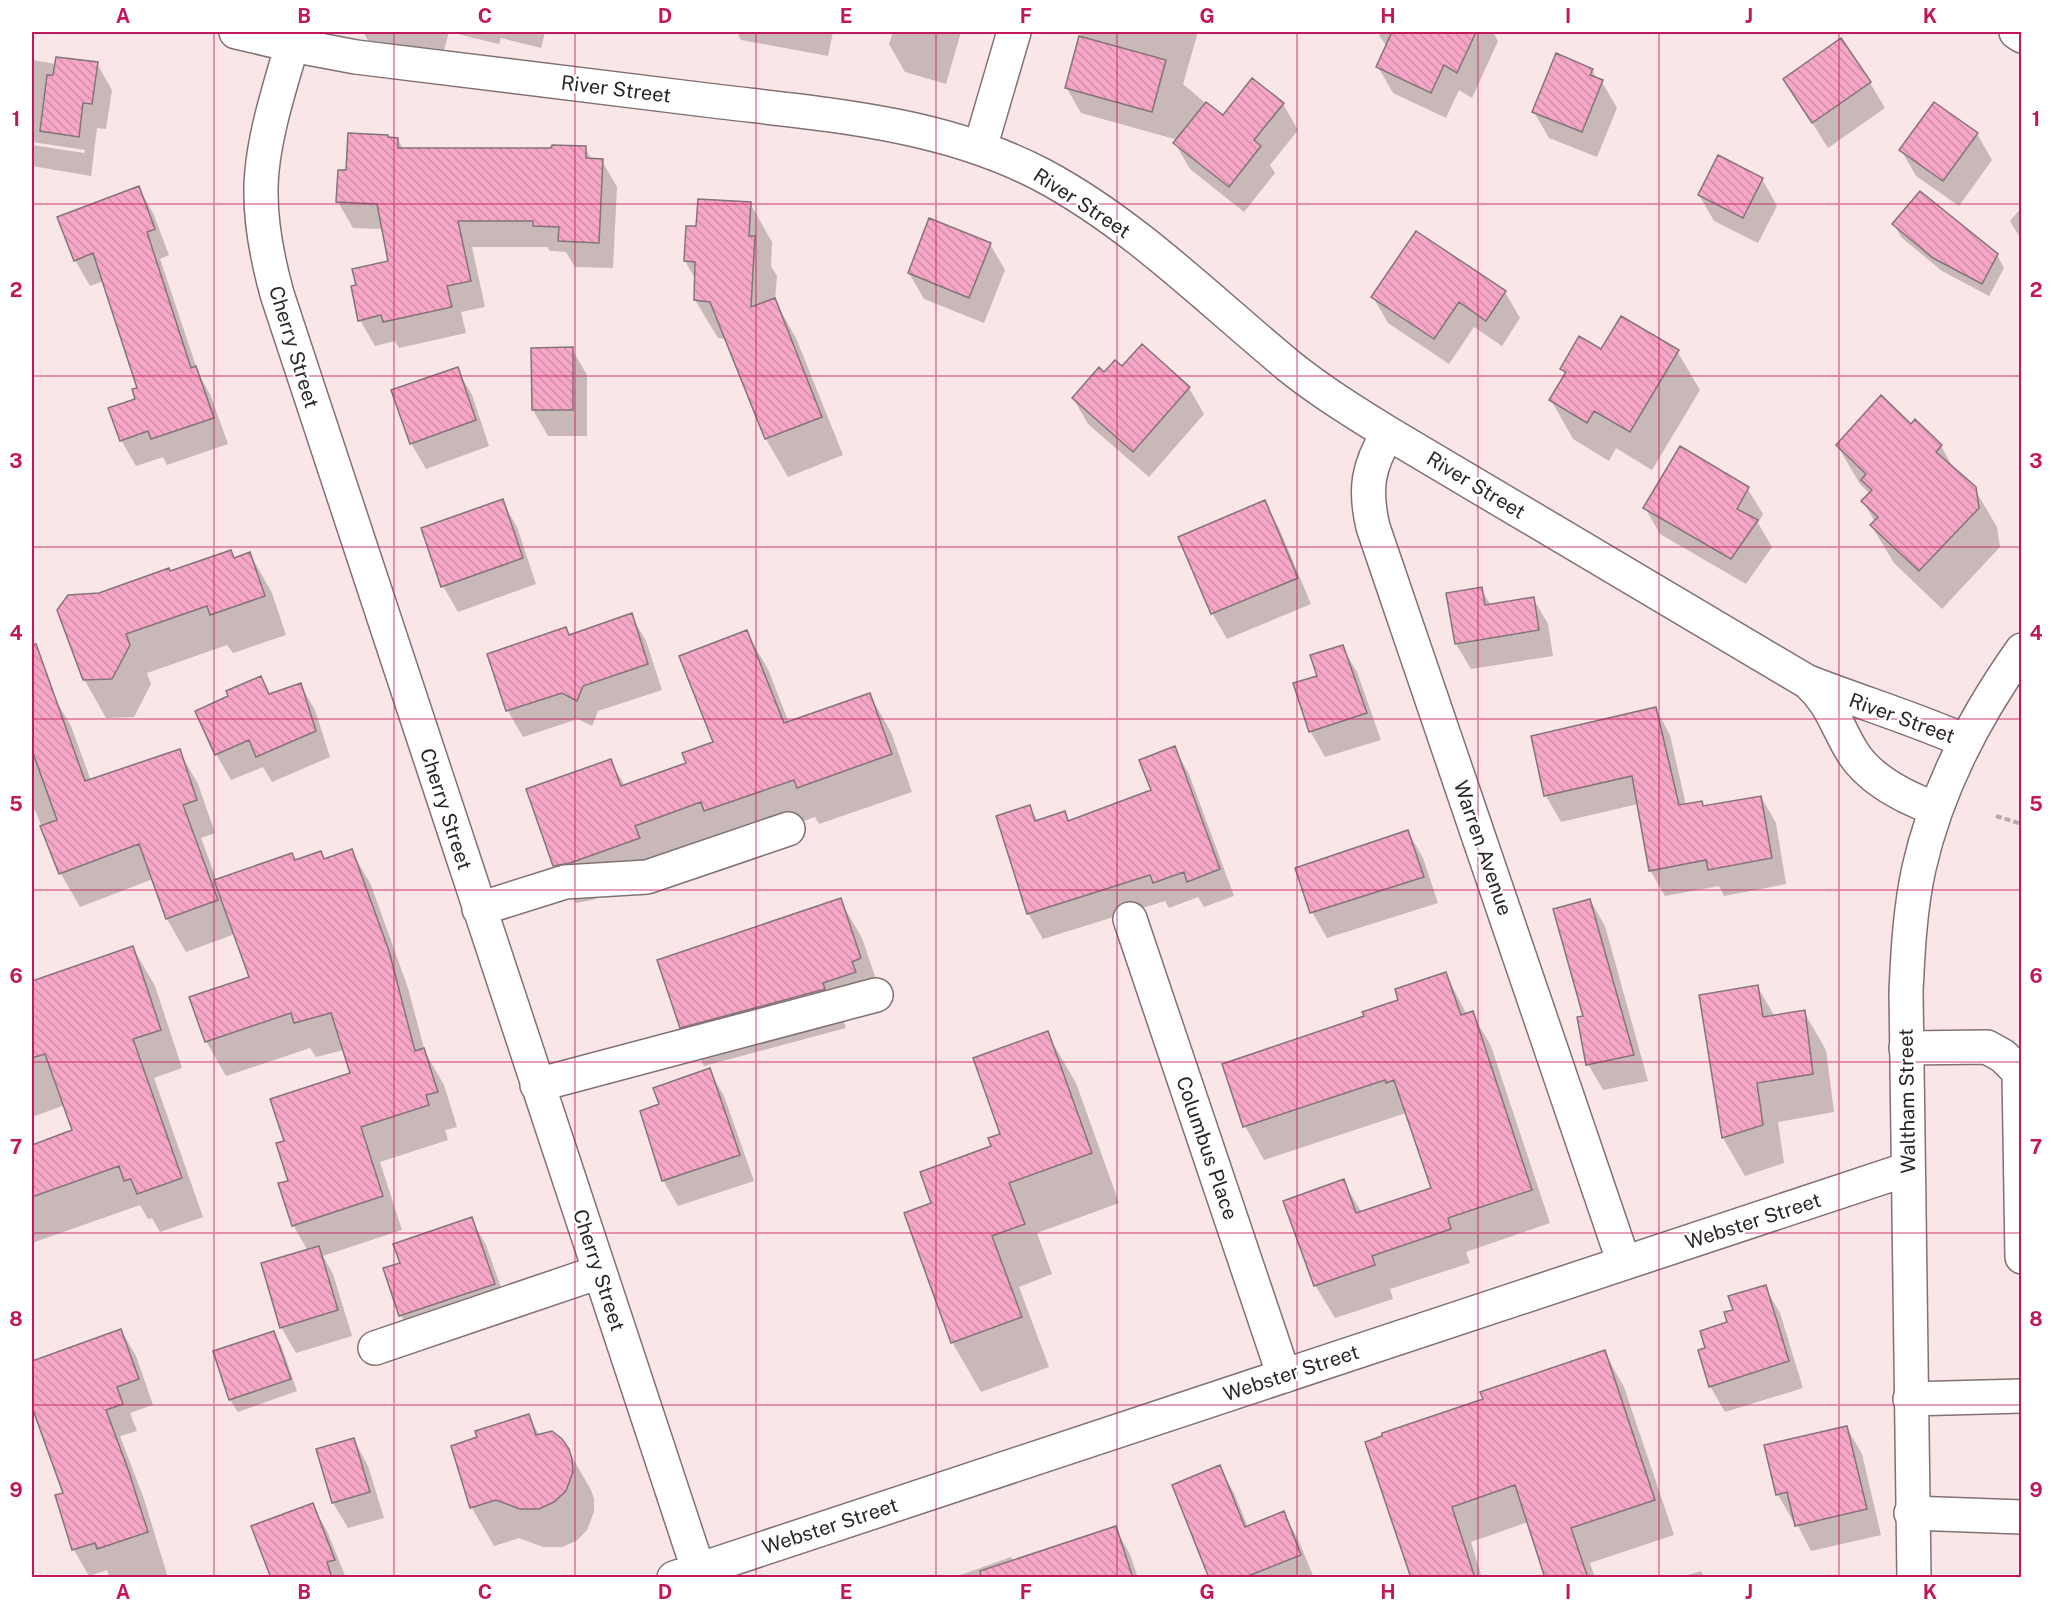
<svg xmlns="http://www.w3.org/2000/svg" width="2053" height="1609" font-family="'Public Sans',sans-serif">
	<defs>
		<pattern id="building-back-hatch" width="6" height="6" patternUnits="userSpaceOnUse" patternTransform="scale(1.5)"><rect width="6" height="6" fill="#f6a6c6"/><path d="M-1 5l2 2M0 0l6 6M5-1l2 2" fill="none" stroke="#d38faa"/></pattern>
	</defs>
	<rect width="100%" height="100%" fill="#fae6e7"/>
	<path fill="#0003" d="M363,32H545L541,48L501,38L499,44L449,32L440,65L370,44Z
		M737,32H833L828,56L741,40Z
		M893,32H961L946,84L905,72L889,44Z
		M1081,32H1198L1183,84L1223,118L1283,104L1298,130L1270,165L1275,173L1244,212L1190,169L1175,143L1178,140L1081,113L1066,87Z
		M1381,32H1493L1498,41L1472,98L1459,90L1446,118L1393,93L1378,67L1387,47L1379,35Z
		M32,60L56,64H97L112,90L106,129L97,128L91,176L32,166V145L84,153L85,150L32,142Z
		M1592,70L1597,79L1602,82L1617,108L1597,157L1549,138L1534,112Z
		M1785,79L1870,83L1885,108L1828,148Z
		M1977,134L1992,160L1959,206L1916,176L1901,150Z
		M388,138L397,139L404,150L585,148L592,160L602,161L617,187L613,268L575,267L566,252L550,251L547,247H472L485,307L461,312L466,333L399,348L395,341L375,346L360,320L390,262L383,229L353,228L338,202L347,172Z
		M1719,157L1762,179L1777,206L1758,243L1714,221L1699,195Z
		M138,187L153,213L169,255L160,259L199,375L210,394L228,444L167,465L163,457L136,466L121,440L137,400L139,389L104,281L90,286L75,260Z
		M750,203L772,242L771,266L777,276L775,301L796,338L843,455L788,477L766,439L726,339L718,338L695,300L696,280L685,261L698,228Z
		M2022,207V241L2010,221Z
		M1894,224L1997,255L2004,268L1989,296L1942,271L1901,237Z
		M990,244L1005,270L984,323L924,299L909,273Z
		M1505,292L1520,318L1502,346L1474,327L1449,364L1388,323L1373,297Z
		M572,349L587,375V436H548L533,410Z
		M1602,351H1677L1700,390L1652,470L1616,448L1609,461L1573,439L1551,400L1565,375L1562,369Z
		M457,369L472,395L489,446L426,469L411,443Z
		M1123,369L1189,388L1204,414L1149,477L1088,424L1073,398L1105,374Z
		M1915,422L1941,446L1955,471L1974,488L1997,527L2000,547L1942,609L1894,563L1871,525L1875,522L1863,501L1870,494L1860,484L1837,445L1911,426Z
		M1747,488L1763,514L1758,523L1772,547L1746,584L1660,534L1645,508Z
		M502,501L517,527L536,584L458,612L443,586Z
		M1264,502L1279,528L1311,604L1227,639L1212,613Z
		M250,554L272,593L286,635L233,653L227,645L147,673L151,684L134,717L106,718L84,679L99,594L170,573L235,560Z
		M1481,588L1491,606L1533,598L1548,624L1553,656L1471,669L1456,644Z
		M631,615L646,641L662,690L598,711L592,726L578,719L523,737L508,711L489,655L566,629L570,636Z
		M746,632L768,669L789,723L869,694L891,732L912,792L819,824L815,817L727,848L660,875L592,900L576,903L555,865L610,761L625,786L688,764L715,743Z
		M1342,647L1357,672L1381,740L1325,757L1310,731L1319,676Z
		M260,677L270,695L300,684L315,710L330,757L272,782L263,767L231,780L216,754L230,697Z
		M52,694L71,726L91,781L179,751L198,784L215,833L201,838L217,881L295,861L321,853L325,860L351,850L371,885L408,988L425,1052L444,1085L457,1127L445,1130L448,1140L380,1162L402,1230L323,1256L333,1274L352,1336L296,1353L281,1327L308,1251L293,1225L286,1142L352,1074L344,1050L316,1057L310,1048L226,1076L206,1041L251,978L235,934L186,952L167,919L153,879L80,907L61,874L35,810L32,811V701Z
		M1656,709L1670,735L1686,805L1701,802L1704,808L1761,797L1776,823L1786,884L1724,896L1719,886L1665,896L1650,870L1638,804L1561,822L1546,796L1532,737Z
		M1174,748L1189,774L1234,896L1204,907L1198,897L1169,908L1165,901L1043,939L1028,913L1029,807L1038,821L1064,813L1069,822L1153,791Z
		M1408,832L1423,858L1438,903L1327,938L1312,912Z
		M840,900L862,938L882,997L877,1011L844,1022L846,1028L704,1066L681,1027Z
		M1590,900L1605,926L1648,1081L1603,1090L1588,1064L1585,1017Z
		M133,948L155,986L182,1068L154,1078L203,1217L160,1232L152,1218L148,1219L140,1205L32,1243V1146L74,1131L65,1105L32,1117V982Z
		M1445,973L1467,1015L1472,1013L1491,1046L1550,1223L1466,1252L1470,1263L1390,1289L1393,1299L1335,1318L1315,1285L1343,1181L1362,1213L1433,1189L1406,1113L1264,1160L1245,1126L1366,1017L1400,1001Z
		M1757,986L1775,1017L1804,1012L1826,1050L1834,1112L1778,1122L1784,1163L1745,1176L1723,1138L1701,996Z
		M1047,1033L1076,1083L1119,1203L1037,1233L1052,1274L1019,1287L1049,1367L981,1392L952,1342L933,1204L993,1147L1002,1135Z
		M709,1070L724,1096L754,1181L678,1206L663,1180L661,1105Z
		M471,1219L486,1245L509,1310L416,1342L401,1316L385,1269L402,1264Z
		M1765,1287L1780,1313L1803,1388L1725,1412L1710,1386L1707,1349L1729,1323L1735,1311Z
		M121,1330L136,1356L153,1405L130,1413L137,1431L120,1436L144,1499L168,1578H110L107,1570L89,1576L74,1550L57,1496L65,1494L32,1403V1363Z
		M273,1333L281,1345L297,1391L238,1412L230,1400Z
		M1604,1352L1624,1387L1674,1535L1590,1563L1595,1578H1547L1528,1522L1471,1542L1482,1578H1412L1485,1400Z
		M528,1416L540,1436L568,1450L591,1490L594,1499V1512L587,1530L576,1541L562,1547H543L519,1538L494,1546L472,1508L453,1447L479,1438Z
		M1847,1428L1862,1454L1881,1535L1811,1551L1795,1520L1793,1521L1778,1495L1766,1446Z
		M354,1440L368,1466L384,1518L348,1528L333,1503Z
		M1219,1467L1234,1493L1248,1527L1283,1513L1298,1539L1314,1578H1211Z
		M312,1505L327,1531L346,1578H273Z
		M1115,1528L1130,1554L1138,1578H952L1011,1557L1014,1561Z
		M1701,1571L1705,1578H1678Z"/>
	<path fill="url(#building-back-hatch)" stroke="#84747a" stroke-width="1.5" d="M1387,32H1476L1457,73L1444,65L1431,93L1376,67L1391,34Z
		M1079,36L1166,60L1152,112L1065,88Z
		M1841,38L1871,82L1812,123L1783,79Z
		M1556,53L1593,69L1590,75L1603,80L1582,132L1532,112Z
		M56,57L98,62L92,104L83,103L79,137L40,131L47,75H53Z
		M1252,78L1284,103L1254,140L1261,146L1229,187L1173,143L1206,102L1223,115Z
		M1934,102L1978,133L1943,181L1899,150Z
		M348,133L388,135V137L398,138V148H551L552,145L586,146V158L603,159L599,243L558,241L559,227L533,226V221H458L471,281L447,286L452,307L383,322L381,315L358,321L351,286L356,285L352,269L388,261L377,204L336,202L338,170H346Z
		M1718,155L1763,178L1743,218L1698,195Z
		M139,186L155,229L147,232L191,368L196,366L214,418L151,439L148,431L120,441L108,408L135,399L132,389L137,388L93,253L74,261L57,217Z
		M1920,191L1998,254L1982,284L1933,258L1892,224Z
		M698,199L751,202L749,236H755L751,307L775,298L822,417L765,439L710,302L694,300L695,262L684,261L686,226H696Z
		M929,218L991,243L969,298L908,273Z
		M1416,231L1506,291L1486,321L1459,302L1434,339L1371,297Z
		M1621,316L1679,350L1630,432L1594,411L1587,423L1549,400L1566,372L1560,369L1579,336L1601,349Z
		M1142,344L1190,387L1133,452L1072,398L1099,367L1104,372L1115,360L1122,366Z
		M573,347V410H532L531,348Z
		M458,367L476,420L410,444L391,390Z
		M1881,395L1911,424L1915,419L1942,445L1936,452L1976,487L1979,508L1919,571L1870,525L1878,517L1861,501L1872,490L1861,480L1866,474L1836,445Z
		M1680,446L1749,487L1737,509L1758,520L1731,559L1643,508Z
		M503,499L523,558L441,587L421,528Z
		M1265,500L1298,578L1211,614L1178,537Z
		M231,550L234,558L250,552L265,596L210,615L207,606L126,634L130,645L112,679L83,680L57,610L68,595L99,593L169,568L170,571Z
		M1482,587L1485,605L1534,597L1539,630L1455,644L1446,593Z
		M632,613L648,664L583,686L577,701L562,693L506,711L487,654L566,627L569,635Z
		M747,630L784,723L870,693L892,754L797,788L794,780L704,811L701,802L635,826L640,838L570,863L553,866L526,789L611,759L621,786L686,763L682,753L713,742L679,656Z
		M36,644L85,781L180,749L197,800L183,805L218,900L166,919L139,844L59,874L40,826L57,820L32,750V645Z
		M1343,645L1367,713L1309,732L1293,683L1317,676L1310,655Z
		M261,676L269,694L301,683L316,731L256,757L249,740L215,755L195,711L228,696L226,691Z
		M1656,707L1679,805L1702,801L1703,806L1761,796L1772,858L1708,870L1706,860L1649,871L1632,776L1544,796L1531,736Z
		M1175,746L1220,869L1187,882L1184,872L1153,883L1150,875L1027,914L996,816L1030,805L1035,821L1065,811L1068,821L1151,790L1139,760Z
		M1408,830L1424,877L1310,913L1295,868Z
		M352,849L389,951L415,1051L424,1048L438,1092L426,1095L429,1105L361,1127L383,1196L292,1226L278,1183L288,1181L276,1143L284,1141L270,1099L350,1073L331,1013L294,1023L291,1013L205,1042L189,997L249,977L214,880L292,853L295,860L321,851L324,859Z
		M841,898L861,958L852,962L856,972L823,983L825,989L680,1028L657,960Z
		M1590,899L1634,1055L1586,1065L1577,1017L1583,1016L1553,909Z
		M133,946L161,1030L133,1039L182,1178L137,1194L131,1179L124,1181L119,1166L32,1197V1145L72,1130L45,1054L32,1058V981Z
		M1446,972L1461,1015L1473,1011L1532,1190L1448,1218L1451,1229L1372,1256L1375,1265L1314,1286L1283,1201L1344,1179L1356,1213L1431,1188L1394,1080L1386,1083L1385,1080L1243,1127L1222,1064L1364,1016L1362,1012L1398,1000L1395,989Z
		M1758,985L1763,1017L1805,1010L1813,1074L1757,1083L1763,1125L1722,1138L1699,995Z
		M1048,1031L1092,1153L1009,1183L1025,1224L992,1236L1022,1317L951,1343L904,1213L931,1203L920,1172L991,1146L988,1138L1000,1134L973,1058Z
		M710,1068L740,1155L662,1181L640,1111L659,1104L653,1088Z
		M472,1217L495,1284L399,1316L383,1268L400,1263L393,1244Z
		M319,1246L338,1310L280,1328L261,1263Z
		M1766,1285L1789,1361L1709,1387L1698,1350L1705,1348L1700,1331L1727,1322L1724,1312L1733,1310L1728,1296Z
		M121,1329L139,1379L117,1387L123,1404L106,1410L129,1472L148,1532L97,1549L95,1543L72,1550L55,1495L63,1493L32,1407V1361Z
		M274,1331L291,1379L229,1400L213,1351Z
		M1605,1350L1655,1500L1571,1528L1588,1578H1545L1515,1485L1452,1507L1475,1578H1411L1365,1442L1382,1436V1433L1483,1399L1480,1392Z
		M529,1414L536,1435L552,1431L562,1439L569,1449L572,1459L573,1472L566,1491L554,1502L539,1509H520L496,1500L470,1508L451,1446L477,1437L475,1431Z
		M1847,1426L1867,1509L1795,1526L1787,1492L1776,1495L1764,1445Z
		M354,1438L370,1492L332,1503L316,1449Z
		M1220,1465L1245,1527L1284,1511L1301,1555L1243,1578H1209L1172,1485Z
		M313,1503L335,1560L327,1562L332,1578H271L251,1526Z
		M1116,1526L1133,1578H981L980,1571Z"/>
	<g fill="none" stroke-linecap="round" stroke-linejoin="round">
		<defs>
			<path id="minor" d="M236,32L292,45L356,57C472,72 589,86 706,100C820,114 939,121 1042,175C1134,224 1209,300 1289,366C1320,391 1354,412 1388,433L1806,681C1859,702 1913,718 1965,741
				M296,32C282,80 260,144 261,194C261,228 268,261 277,294L701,1578
				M2016,32L2022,36
				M980,148L1014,32
				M1388,433C1368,466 1364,489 1373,527L1624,1263
				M1808,682C1833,705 1836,726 1853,753C1871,781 1906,798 1936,809
				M479,909L565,882L647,877L788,829
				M1130,919L1284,1376
				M1906,1048L1987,1047L2003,1056L2019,1072L2022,1257
				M537,1085L876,995
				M375,1348L599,1272
				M1910,1399L2022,1396
				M1911,1513L2022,1517
				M674,1578L1908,1169"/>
			<path id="major" d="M1914,1578L1906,991C1908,950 1910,909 1919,868C1937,788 1975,716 2022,650"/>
		</defs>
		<use href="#minor" stroke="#827172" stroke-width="36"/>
		<use href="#major" stroke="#827172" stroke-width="36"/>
		<path stroke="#b9a9aa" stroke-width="4" stroke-dasharray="6 3" stroke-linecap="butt" d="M1996,816L2022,824"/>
		<use href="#minor" stroke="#fff" stroke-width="33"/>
		<use href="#major" stroke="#fff" stroke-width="33"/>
	</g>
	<path fill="none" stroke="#c2185b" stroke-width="1.5" stroke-opacity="0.55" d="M214,32V1578M394,32V1578M575,32V1578M756,32V1578M936,32V1578M1117,32V1578M1297,32V1578M1478,32V1578M1659,32V1578M1839,32V1578M32,204H2022M32,376H2022M32,547H2022M32,719H2022M32,890H2022M32,1062H2022M32,1233H2022M32,1405H2022"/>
	<g text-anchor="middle" stroke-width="4.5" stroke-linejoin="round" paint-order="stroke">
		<g font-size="20" fill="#2c2525" stroke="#fff">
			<text transform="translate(616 89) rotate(7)" y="7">River Street</text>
			<text transform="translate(1082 203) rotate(33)" y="7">River Street</text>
			<text transform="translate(294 347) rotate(73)" y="7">Cherry Street</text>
			<text transform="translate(1476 485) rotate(31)" y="7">River Street</text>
			<text transform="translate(1902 718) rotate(20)" y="7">River Street</text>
			<text transform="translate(446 809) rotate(72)" y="7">Cherry Street</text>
			<text transform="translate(1483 848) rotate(71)" y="7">Warren Avenue</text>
			<text transform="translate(1907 1101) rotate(-91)" y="7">Waltham Street</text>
			<text transform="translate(1207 1148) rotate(71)" y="7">Columbus Place</text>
			<text transform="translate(1753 1221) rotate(-18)" y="7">Webster Street</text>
			<text transform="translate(599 1270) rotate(72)" y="7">Cherry Street</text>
			<text transform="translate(1291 1373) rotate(-18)" y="7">Webster Street</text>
			<text transform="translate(830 1526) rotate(-18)" y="7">Webster Street</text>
		</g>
	</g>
	<rect width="2053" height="1609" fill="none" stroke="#ffffff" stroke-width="66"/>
	<rect x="33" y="33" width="1987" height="1543" fill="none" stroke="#c2185b" stroke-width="2"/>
	<g font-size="20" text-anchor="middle" font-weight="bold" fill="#c2185b">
		<text x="123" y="23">A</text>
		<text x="304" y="23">B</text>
		<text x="485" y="23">C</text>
		<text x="665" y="23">D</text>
		<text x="846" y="23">E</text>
		<text x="1026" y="23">F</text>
		<text x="1207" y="23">G</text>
		<text x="1388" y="23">H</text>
		<text x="1568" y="23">I</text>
		<text x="1749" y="23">J</text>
		<text x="1930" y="23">K</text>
		<text x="16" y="126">1</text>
		<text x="2036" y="126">1</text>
		<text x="16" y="297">2</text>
		<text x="2036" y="297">2</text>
		<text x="16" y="468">3</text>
		<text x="2036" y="468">3</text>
		<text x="16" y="640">4</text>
		<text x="2036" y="640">4</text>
		<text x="16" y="811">5</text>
		<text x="2036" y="811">5</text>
		<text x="16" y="983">6</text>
		<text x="2036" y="983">6</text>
		<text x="16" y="1154">7</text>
		<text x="2036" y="1154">7</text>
		<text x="16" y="1326">8</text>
		<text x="2036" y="1326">8</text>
		<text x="16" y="1497">9</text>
		<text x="2036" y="1497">9</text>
		<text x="123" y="1599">A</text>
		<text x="304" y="1599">B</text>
		<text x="485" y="1599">C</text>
		<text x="665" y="1599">D</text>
		<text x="846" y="1599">E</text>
		<text x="1026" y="1599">F</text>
		<text x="1207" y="1599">G</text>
		<text x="1388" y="1599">H</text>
		<text x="1568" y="1599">I</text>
		<text x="1749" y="1599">J</text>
		<text x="1930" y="1599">K</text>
	</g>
</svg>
